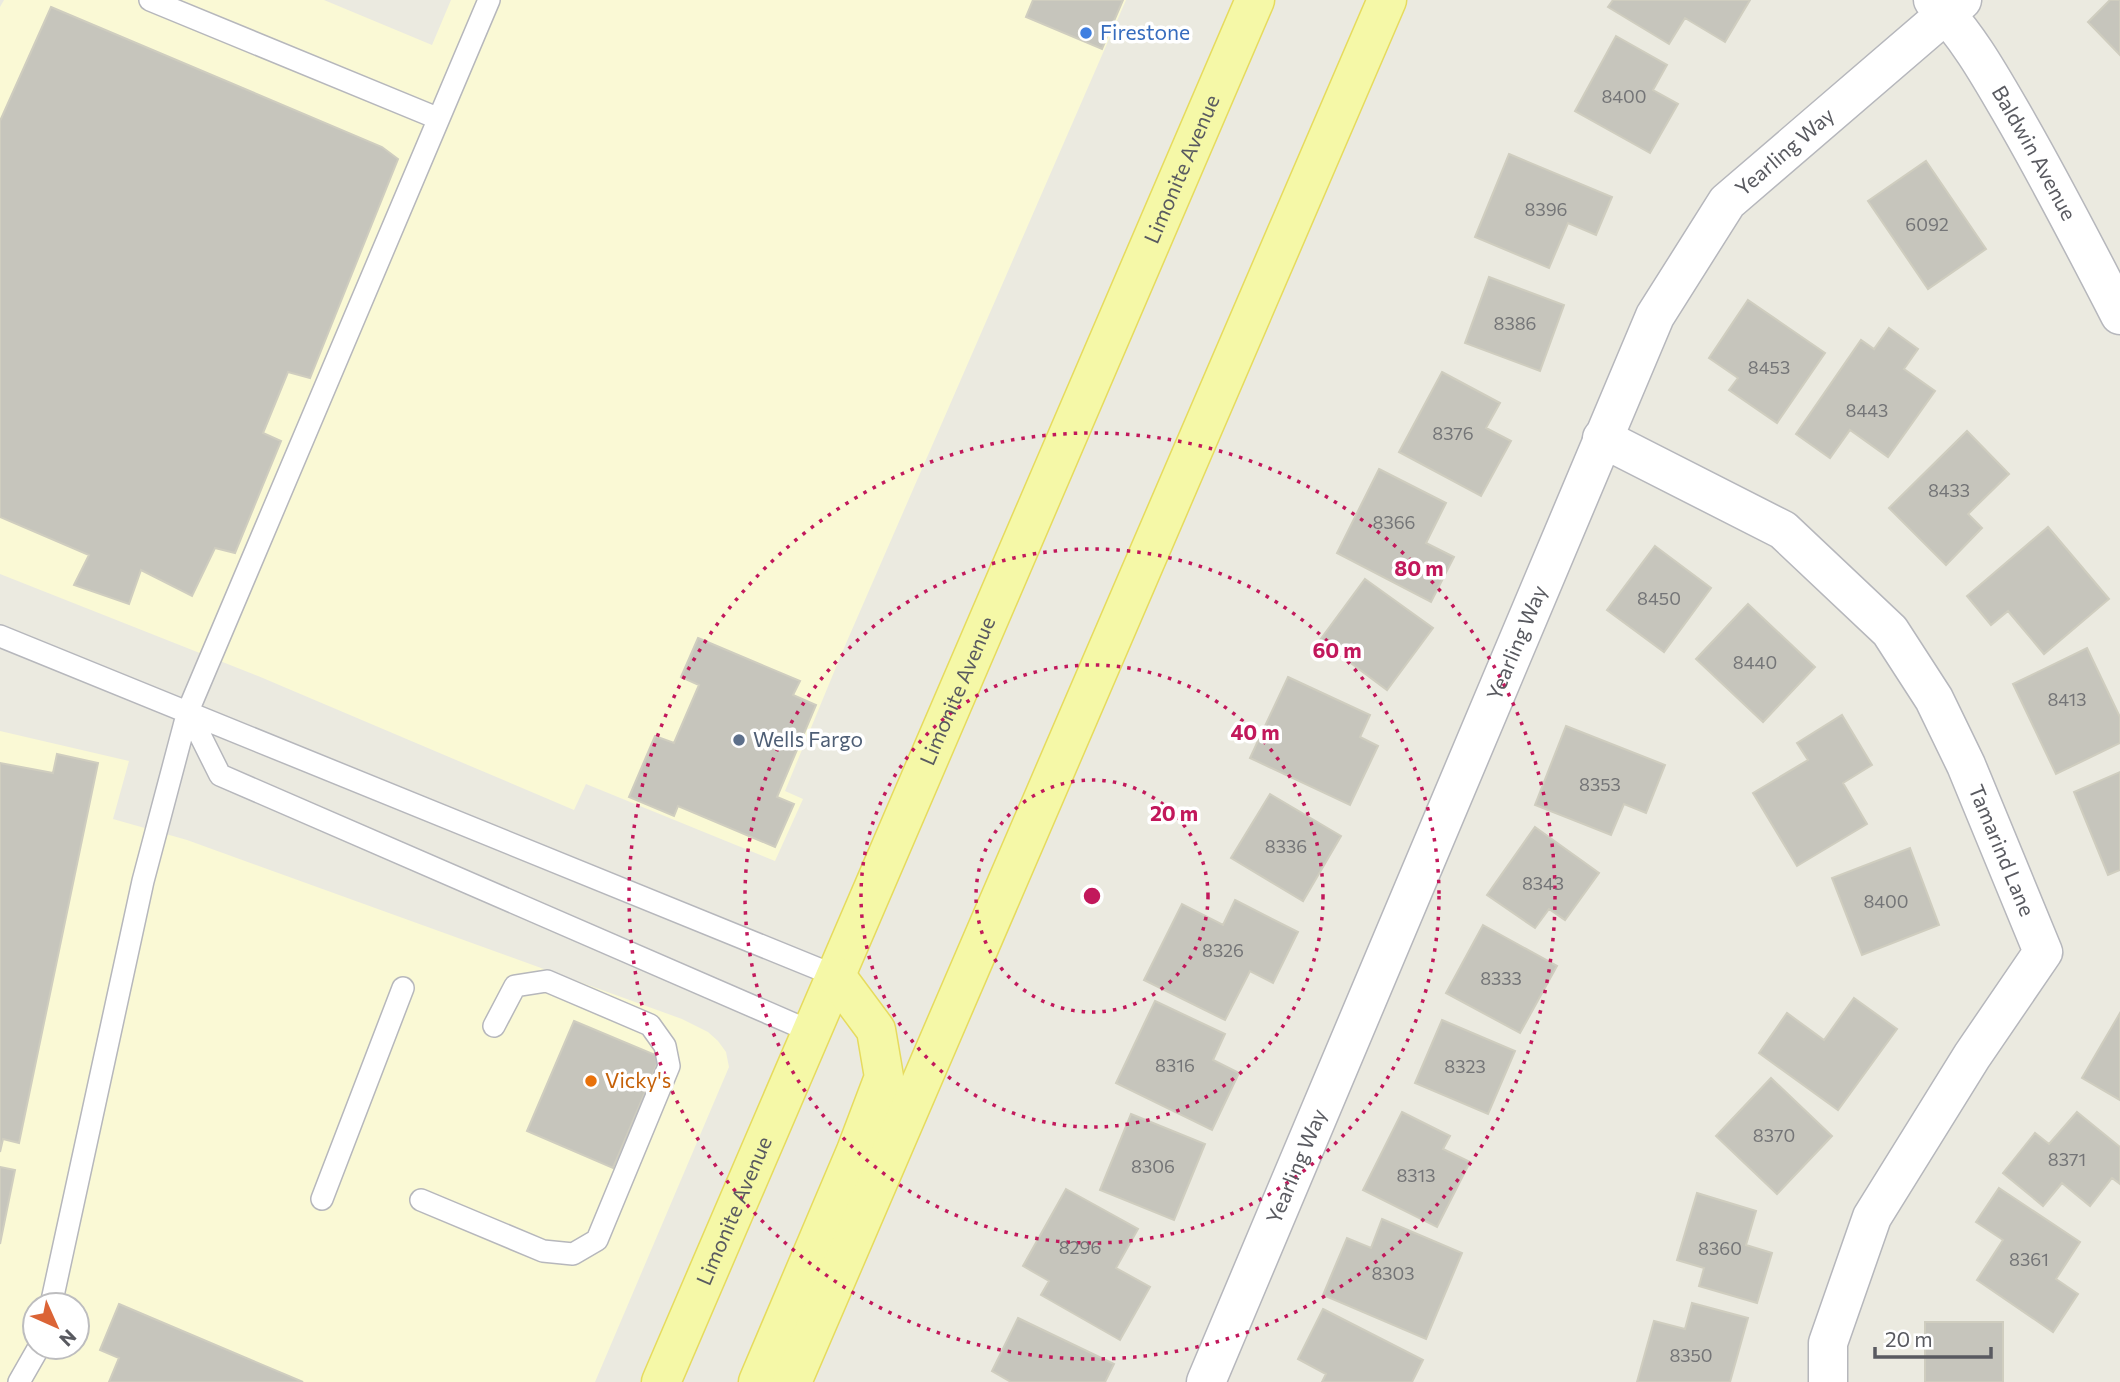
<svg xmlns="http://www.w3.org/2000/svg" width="2120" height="1382" font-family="Commissioner,sans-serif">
	<rect width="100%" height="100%" fill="#ebeae0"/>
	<path fill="#faf9d5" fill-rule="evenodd" d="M4,0H324L432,45L451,0H1126L841,655L785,791L803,799L775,861L586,784L574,810L258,676L0,574V7Z
		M0,731L129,761L113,819L187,840L682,1019L708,1032L718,1041L726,1052L729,1067L595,1382H0ZM35,1305H77V1347H35Z"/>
	<path fill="#c6c5bc" stroke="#cfcdbf" stroke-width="2" d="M1033,0H1123L1102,49L1026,17Z
		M1613,0H1750L1725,42L1685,18L1669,44L1608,7Z
		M2110,0H2120V55L2088,22Z
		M51,7L382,147L398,159L310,378L288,372L263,433L281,441L235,553L215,548L192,596L141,570L129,604L74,585L89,555L0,517V121Z
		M1616,36L1667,65L1653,90L1678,104L1650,153L1575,111Z
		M1509,154L1612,197L1596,235L1568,223L1549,268L1475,237Z
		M1926,161L1986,249L1928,289L1868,201Z
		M1489,277L1564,305L1540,371L1465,343Z
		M1748,300L1825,353L1777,423L1729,390L1738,378L1709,358Z
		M1889,328L1918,349L1904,369L1935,391L1888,457L1850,430L1830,458L1796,434L1861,340L1874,349Z
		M1442,372L1500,403L1486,428L1511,441L1481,496L1399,452Z
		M1967,431L2009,474L1968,514L1982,528L1946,565L1889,508Z
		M1379,469L1446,503L1426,543L1454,557L1431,602L1337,553Z
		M2048,527L2109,599L2044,654L2008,611L1991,625L1967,596Z
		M1655,546L1711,588L1664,652L1607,610Z
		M1365,579L1433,628L1387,690L1320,640Z
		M1748,604L1815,667L1763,722L1696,659Z
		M698,638L800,681L793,695L816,705L777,797L794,804L775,847L678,806L674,816L629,797L655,736L674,743L699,685L681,677Z
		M2087,648L2120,717V743L2056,774L2013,684Z
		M1288,677L1370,715L1360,737L1378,746L1350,805L1250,758Z
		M1842,715L1872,765L1843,783L1867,824L1797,866L1753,793L1808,760L1797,743Z
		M1566,726L1665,765L1646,813L1624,804L1611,835L1535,805Z
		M57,754L98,763L19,1143L3,1139L0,1152V763L53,773Z
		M2120,772V870L2108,875L2074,792Z
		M1270,794L1341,836L1303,901L1231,858Z
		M1535,827L1599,873L1565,920L1549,909L1535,928L1487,895Z
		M1910,848L1939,925L1862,955L1832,878Z
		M1235,900L1298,932L1273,983L1250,971L1225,1020L1144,980L1182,904L1223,925Z
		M1483,925L1557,966L1520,1033L1446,993Z
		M1854,998L1897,1029L1838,1110L1759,1053L1787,1013L1824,1040Z
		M1155,1001L1225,1034L1213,1060L1239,1073L1212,1130L1116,1083Z
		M2120,1013V1100L2082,1078Z
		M1442,1020L1515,1051L1488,1114L1415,1083Z
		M574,1021L660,1057L613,1168L527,1131Z
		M1771,1078L1832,1136L1777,1194L1716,1136Z
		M1402,1112L1450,1136L1443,1149L1470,1162L1437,1227L1363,1190Z
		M2077,1112L2120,1147V1184L2112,1178L2090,1206L2062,1183L2043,1206L2003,1173L2035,1133L2049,1144Z
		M1131,1114L1205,1144L1174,1220L1100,1190Z
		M0,1167L15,1170L0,1244Z
		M1999,1188L2080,1242L2056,1279L2078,1294L2053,1332L1977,1280L2003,1240L1976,1222Z
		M1066,1189L1138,1229L1116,1268L1150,1287L1120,1340L1041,1295L1049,1281L1023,1266Z
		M1697,1193L1756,1211L1746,1245L1772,1253L1757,1303L1699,1286L1704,1268L1677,1260Z
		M1382,1219L1462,1253L1426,1339L1323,1295L1347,1238L1371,1248Z
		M1692,1303L1748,1318L1730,1382H1637L1654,1321L1685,1329Z
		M119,1304L303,1382H109L119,1358L100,1350Z
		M1323,1309L1423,1360L1412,1382H1322L1326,1374L1298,1359Z
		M1018,1318L1114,1364L1105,1382H1011L992,1371Z
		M1925,1322H2003V1382H1925Z"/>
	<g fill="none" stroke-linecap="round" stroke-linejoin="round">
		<defs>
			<path id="lane" d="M150,0L437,118
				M0,636L836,976
				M188,711L220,775L812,1032
				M322,1199L403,988
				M421,1200L543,1251L573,1254L597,1240L669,1066L665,1046L650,1025L547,981L515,986L494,1026
				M51,1305L143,881L188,711L489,0
				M19,1382L39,1347"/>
			<g id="street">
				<path id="s1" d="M1933,0C1969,36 1993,81 2018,124C2054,187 2087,251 2120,315"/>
				<path id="s2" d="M1602,438L1783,530L1890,631L1934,699L1966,765L2043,952L1972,1056L1872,1217L1828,1343V1382"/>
				<path id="s3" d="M1206,1382L1655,316L1727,202L1962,0"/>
			</g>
			<g id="primary">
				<path id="s4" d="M661,1382L1255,0"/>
				<path d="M758,1382L856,1151L884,1077L876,1030L836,976"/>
				<path d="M792,1382L1387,0"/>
			</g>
		</defs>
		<use href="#lane" stroke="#b6b7bc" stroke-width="24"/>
		<use href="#street" stroke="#b6b7bc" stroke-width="41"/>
		<use href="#primary" stroke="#e6db5e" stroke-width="41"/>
		<use href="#lane" stroke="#fff" stroke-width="21"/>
		<use href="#street" stroke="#fff" stroke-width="38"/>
		<use href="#primary" stroke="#f5f8a7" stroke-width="38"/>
	</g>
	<g fill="none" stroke="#c2185b" stroke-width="3.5" stroke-dasharray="3.5 7">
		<circle cx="1092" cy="896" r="116"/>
		<circle cx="1092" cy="896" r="231"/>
		<circle cx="1092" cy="896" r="347"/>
		<circle cx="1092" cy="896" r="463"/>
	</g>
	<circle fill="#3f7fe0" stroke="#fff" stroke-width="2.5" cx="1086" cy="33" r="7"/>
	<circle fill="#5c6f8a" stroke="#fff" stroke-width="2.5" cx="739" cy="740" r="7"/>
	<circle fill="#e8710a" stroke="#fff" stroke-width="2.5" cx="591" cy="1081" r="7"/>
	<g text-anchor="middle" stroke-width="7" stroke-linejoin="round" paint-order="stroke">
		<g font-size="18" fill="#747577">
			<text x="1624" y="103">8400</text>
			<text x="1546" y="216">8396</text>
			<text x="1927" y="231">6092</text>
			<text x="1515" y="330">8386</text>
			<text x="1769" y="374">8453</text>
			<text x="1867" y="417">8443</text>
			<text x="1453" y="440">8376</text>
			<text x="1949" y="497">8433</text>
			<text x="1394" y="529">8366</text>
			<text x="1659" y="605">8450</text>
			<text x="1755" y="669">8440</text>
			<text x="2067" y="706">8413</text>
			<text x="1600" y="791">8353</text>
			<text x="1286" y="853">8336</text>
			<text x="1543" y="890">8343</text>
			<text x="1886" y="908">8400</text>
			<text x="1223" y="957">8326</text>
			<text x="1501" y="985">8333</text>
			<text x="1175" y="1072">8316</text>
			<text x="1465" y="1073">8323</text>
			<text x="1774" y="1142">8370</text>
			<text x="2067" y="1166">8371</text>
			<text x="1153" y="1173">8306</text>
			<text x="1416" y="1182">8313</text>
			<text x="1080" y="1254">8296</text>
			<text x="1720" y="1255">8360</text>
			<text x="2029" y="1266">8361</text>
			<text x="1393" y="1280">8303</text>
			<text x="1691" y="1362">8350</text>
		</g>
		<g font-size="21" fill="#366cbe" stroke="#fff" text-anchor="start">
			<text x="1100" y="40">Firestone</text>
		</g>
		<g font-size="21" fill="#595a60" stroke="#fff">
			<text dy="7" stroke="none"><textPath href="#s3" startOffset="1368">Yearling Way</textPath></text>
			<text dy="7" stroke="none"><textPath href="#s1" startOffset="184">Baldwin Avenue</textPath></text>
			<text dy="7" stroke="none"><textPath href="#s4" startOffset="1320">Limonite Avenue</textPath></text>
			<text dy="7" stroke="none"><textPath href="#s3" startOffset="802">Yearling Way</textPath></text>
			<text dy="7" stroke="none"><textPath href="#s4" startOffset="752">Limonite Avenue</textPath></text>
			<text dy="7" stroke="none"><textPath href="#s2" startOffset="597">Tamarind Lane</textPath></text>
			<text dy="7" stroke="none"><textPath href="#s3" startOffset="234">Yearling Way</textPath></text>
			<text dy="7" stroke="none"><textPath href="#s4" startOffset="186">Limonite Avenue</textPath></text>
		</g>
		<g font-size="21" fill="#4e5e75" stroke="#fff" text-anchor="start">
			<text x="753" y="747">Wells Fargo</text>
		</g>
		<g font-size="21" fill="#c56008" stroke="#fff" text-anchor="start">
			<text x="605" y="1088">Vicky's</text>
		</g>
	</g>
	<circle cx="1092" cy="896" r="10" fill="#c2185b" stroke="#fff" stroke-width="3.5"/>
	<g font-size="21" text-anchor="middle" font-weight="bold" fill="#c2185b" stroke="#fff" stroke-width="7" stroke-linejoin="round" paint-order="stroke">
		<text x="1419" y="576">80 m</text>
		<text x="1337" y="658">60 m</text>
		<text x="1255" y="740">40 m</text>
		<text x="1174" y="821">20 m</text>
	</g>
	<g transform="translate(56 1326) rotate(135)"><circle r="33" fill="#ffffff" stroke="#bdbdbf" stroke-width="2"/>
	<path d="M0-5L12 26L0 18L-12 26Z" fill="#db6436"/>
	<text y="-10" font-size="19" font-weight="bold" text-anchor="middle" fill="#595a60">N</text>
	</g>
	<path d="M1875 1347v10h116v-10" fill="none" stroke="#595a60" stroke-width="3.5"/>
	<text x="1885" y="1347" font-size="21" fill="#595a60" stroke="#ffffff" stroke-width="5" paint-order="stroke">20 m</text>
</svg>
